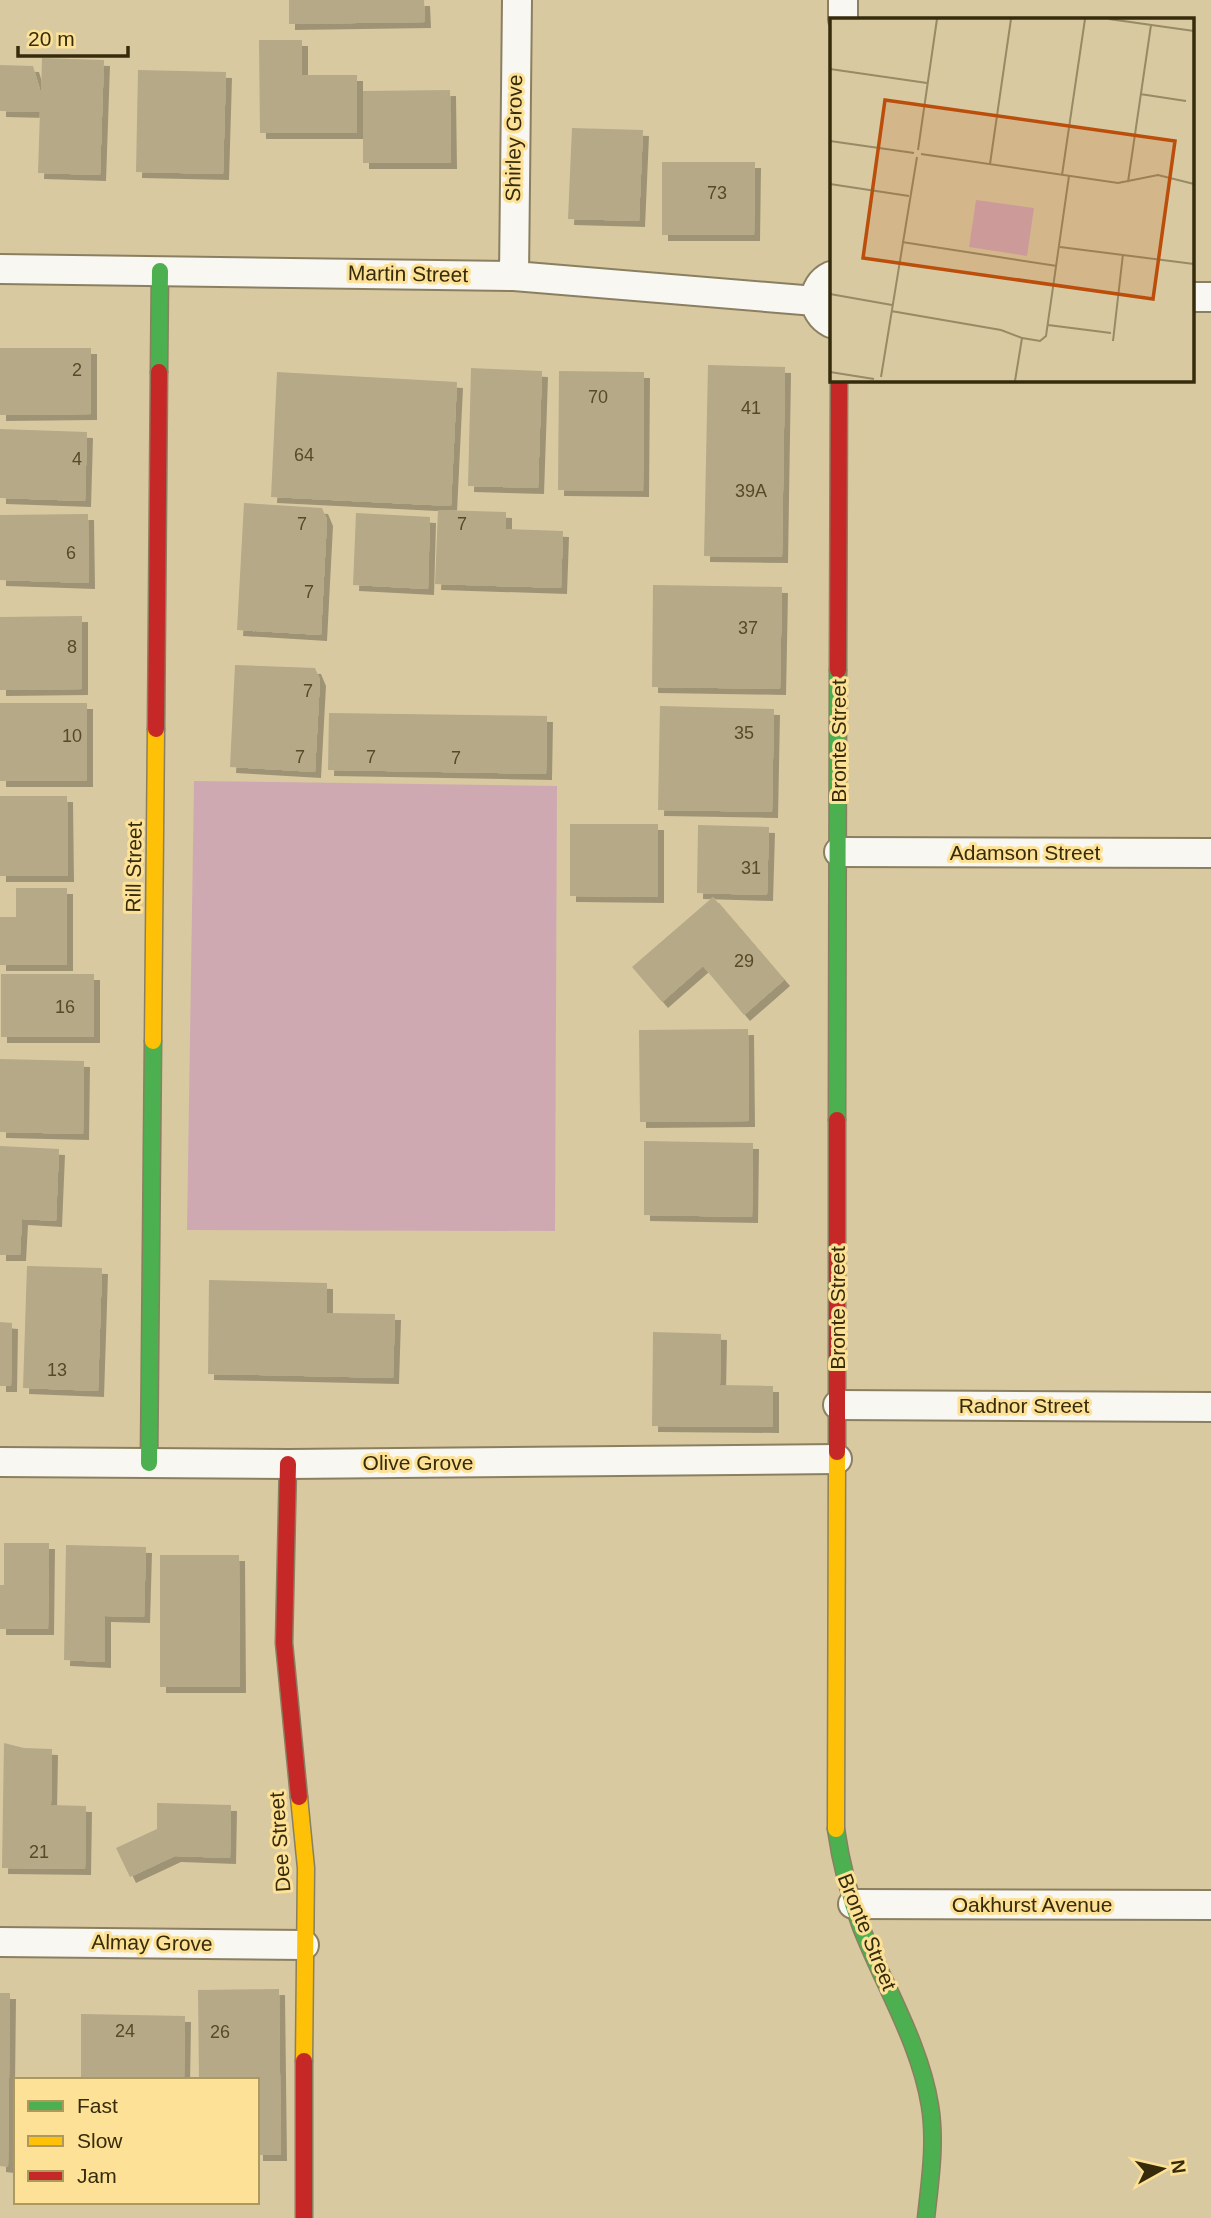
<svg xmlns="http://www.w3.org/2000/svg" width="1211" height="2218" font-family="Helvetica,sans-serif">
	<defs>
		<filter id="shadow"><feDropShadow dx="6" dy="6" stdDeviation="0" flood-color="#0004"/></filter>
	</defs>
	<rect width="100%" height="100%" fill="#d8c9a0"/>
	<path fill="#cfa9b2" d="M194,781L557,786L555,1231L187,1230Z"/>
	<path fill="#b5a988" filter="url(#shadow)" d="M289,0H424L425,22L289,24Z
		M259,40H302V75H357V133H260Z
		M42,58L104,60L100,175L38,173L40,112L0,111V65L33,66L41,93Z
		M138,70L226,72L223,174L136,172Z
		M450,90L451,163H363V91Z
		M572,128L643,130L639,221L568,219Z
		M662,162H755L754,235H662Z
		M0,348H91V414L0,415Z
		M708,365L785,367L782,557L704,556Z
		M471,368L542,371L538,488L468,486Z
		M559,371L644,372L643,491L558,490Z
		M277,372L457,382L451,506L271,497Z
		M0,429L87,432L85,501L0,498Z
		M244,503L322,508L327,520L321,635L237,630Z
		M438,510L506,512V529L563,531L561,588L435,584Z
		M356,513L430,517L428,589L353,585Z
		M88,514L89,583L0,580V515Z
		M653,585L782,587L780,689L652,687Z
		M82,616V689L0,690V617Z
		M235,665L315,668L320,680L315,772L230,767Z
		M0,703H87V781H0Z
		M660,706L774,709L772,812L658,810Z
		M329,713L547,716L546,774L328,770Z
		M0,796H67L68,876H0Z
		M570,824H658V897L570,896Z
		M698,825L769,827L767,895L697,893Z
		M16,888H67V965H0V917H16Z
		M713,897L784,980L744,1015L703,966L662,1002L632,967Z
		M1,974H94V1037H1Z
		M748,1029L749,1121L640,1122L639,1030Z
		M0,1059L84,1061L83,1134L0,1132Z
		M644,1141L753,1143L752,1217L644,1215Z
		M0,1146L59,1149L56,1221L22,1219L20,1255H0Z
		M27,1266L102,1268L98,1391L23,1388Z
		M209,1280L327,1283V1313L395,1314L393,1378L208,1374Z
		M0,1322L12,1323L11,1386H0Z
		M653,1332L721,1334L720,1385L773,1386V1427L652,1426Z
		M4,1543H49L48,1629H0V1585H4Z
		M66,1545L146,1547L144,1617L105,1616V1662L64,1660Z
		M160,1555H239L240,1687H160Z
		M4,1743L24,1748L52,1749L51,1805L86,1806L85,1869L2,1868Z
		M157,1803L231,1805L230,1858L175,1856L130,1877L116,1848L157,1829Z
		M279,1989L281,2155H257V2080H199L198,1990Z
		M0,1993H10L8,2167L0,2166Z
		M81,2014L185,2016L184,2080H81Z"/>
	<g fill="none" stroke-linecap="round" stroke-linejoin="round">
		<defs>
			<path id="street" d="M843,19V0
				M0,269L514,276L815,301
				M514,276L517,0
				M831,276C810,286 811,313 831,323
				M1192,297H1211
				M839,852L1211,853
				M838,1405L1211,1407
				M0,1462L288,1464L837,1459
				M853,1904L1211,1905
				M0,1942L304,1945"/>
			<path id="fast" d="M159,372L160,271
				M837,1120L838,670
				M149,1463L153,1041
				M836,1829C841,1864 849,1895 861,1927C884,1986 920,2043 930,2106C936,2143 930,2181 926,2218"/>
			<path id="slow" d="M153,1041L156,729
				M299,1797L306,1868L304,2061
				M836,1829L837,1452"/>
			<path id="jam" d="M838,670L839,380
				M156,729L159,372
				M837,1452V1120
				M288,1464L284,1643L299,1797
				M304,2061V2218"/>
		</defs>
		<use href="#street" stroke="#8a7f61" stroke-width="32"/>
		<use href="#fast" stroke="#8a7f61" stroke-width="19"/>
		<use href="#slow" stroke="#8a7f61" stroke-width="19"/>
		<use href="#jam" stroke="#8a7f61" stroke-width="19"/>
		<use href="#street" stroke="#f9f7f1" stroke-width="28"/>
		<use href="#fast" stroke="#4caf50" stroke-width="16"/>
		<use href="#slow" stroke="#ffc107" stroke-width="16"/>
		<use href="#jam" stroke="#c62828" stroke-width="16"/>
	</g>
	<g text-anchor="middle" stroke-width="6" stroke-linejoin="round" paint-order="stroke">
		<g font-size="18" fill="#564a2a">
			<text x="717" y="199">73</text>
			<text x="77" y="376">2</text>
			<text x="598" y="403">70</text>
			<text x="751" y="414">41</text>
			<text x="304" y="461">64</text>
			<text x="77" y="465">4</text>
			<text x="751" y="497">39A</text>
			<text x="302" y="530">7</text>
			<text x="462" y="530">7</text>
			<text x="71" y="559">6</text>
			<text x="309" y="598">7</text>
			<text x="748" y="634">37</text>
			<text x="72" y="653">8</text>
			<text x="308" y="697">7</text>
			<text x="744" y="739">35</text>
			<text x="72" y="742">10</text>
			<text x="300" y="763">7</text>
			<text x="371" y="763">7</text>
			<text x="456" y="764">7</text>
			<text x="751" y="874">31</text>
			<text x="744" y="967">29</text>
			<text x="65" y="1013">16</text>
			<text x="57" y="1376">13</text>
			<text x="39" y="1858">21</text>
			<text x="125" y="2037">24</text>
			<text x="220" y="2038">26</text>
		</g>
		<g font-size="21" fill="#362b0b" stroke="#fce196">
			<text transform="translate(514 138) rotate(-89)" y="7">Shirley Grove</text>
			<text transform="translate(408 274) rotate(1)" y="7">Martin Street</text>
			<text transform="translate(839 741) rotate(-90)" y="7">Bronte Street</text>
			<text x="1025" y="860">Adamson Street</text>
			<text transform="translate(134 867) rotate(-89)" y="7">Rill Street</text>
			<text transform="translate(838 1308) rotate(-90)" y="7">Bronte Street</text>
			<text x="1024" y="1413">Radnor Street</text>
			<text x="418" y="1470">Olive Grove</text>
			<text transform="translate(280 1842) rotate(-94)" y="7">Dee Street</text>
			<text x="1032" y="1912">Oakhurst Avenue</text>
			<text transform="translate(867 1932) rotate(68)" y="7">Bronte Street</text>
			<text transform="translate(152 1943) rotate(1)" y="7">Almay Grove</text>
		</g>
	</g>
	<g transform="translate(830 18)">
		<rect width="364" height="364" fill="#d8c9a0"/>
		<path d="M146,182L204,190L197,238L139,229Z" fill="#cfa9b2"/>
		<path fill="none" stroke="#978a64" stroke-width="2" d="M279,1L364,13M0,51L97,65M310,76L356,83M0,123L84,135M88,132L107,1M91,136L288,165L328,157L364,166M160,146L181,1M232,157L255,1M298,164L321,7M0,166L79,178M72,224L227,248M230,229L364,246M0,276L62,287M61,293L171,312L192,320M218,307L281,315M283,323L293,236M0,354L44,361M51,359L87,139M185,363L192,320L210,323L216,318L239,158"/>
		<path fill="#bc4e0c" fill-opacity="0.15" stroke="#bc4e0c" stroke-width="3.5" d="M55,82L345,123L323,281L33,240Z"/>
		<rect width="364" height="364" fill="none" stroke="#362b0b" stroke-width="3.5"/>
	</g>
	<rect x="14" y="2078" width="245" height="126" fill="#fce196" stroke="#ad985e" stroke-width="2"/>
	<rect x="28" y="2101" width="35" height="10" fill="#4caf50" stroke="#ad985e" stroke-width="2"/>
	<text x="77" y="2113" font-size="21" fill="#362b0b">Fast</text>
	<rect x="28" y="2136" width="35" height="10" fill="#ffc107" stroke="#ad985e" stroke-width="2"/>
	<text x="77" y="2148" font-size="21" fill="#362b0b">Slow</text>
	<rect x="28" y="2171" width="35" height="10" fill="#c62828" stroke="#ad985e" stroke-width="2"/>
	<text x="77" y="2183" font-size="21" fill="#362b0b">Jam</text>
	<g transform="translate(1162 2169) rotate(82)" stroke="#fce196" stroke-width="5" paint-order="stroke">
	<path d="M0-5L12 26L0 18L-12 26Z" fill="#362b0b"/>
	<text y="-10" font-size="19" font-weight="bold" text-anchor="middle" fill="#362b0b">N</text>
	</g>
	<path d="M18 46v10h110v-10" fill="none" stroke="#362b0b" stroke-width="3.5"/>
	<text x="28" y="46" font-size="21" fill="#362b0b" stroke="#fce196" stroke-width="5" paint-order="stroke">20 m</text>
</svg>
